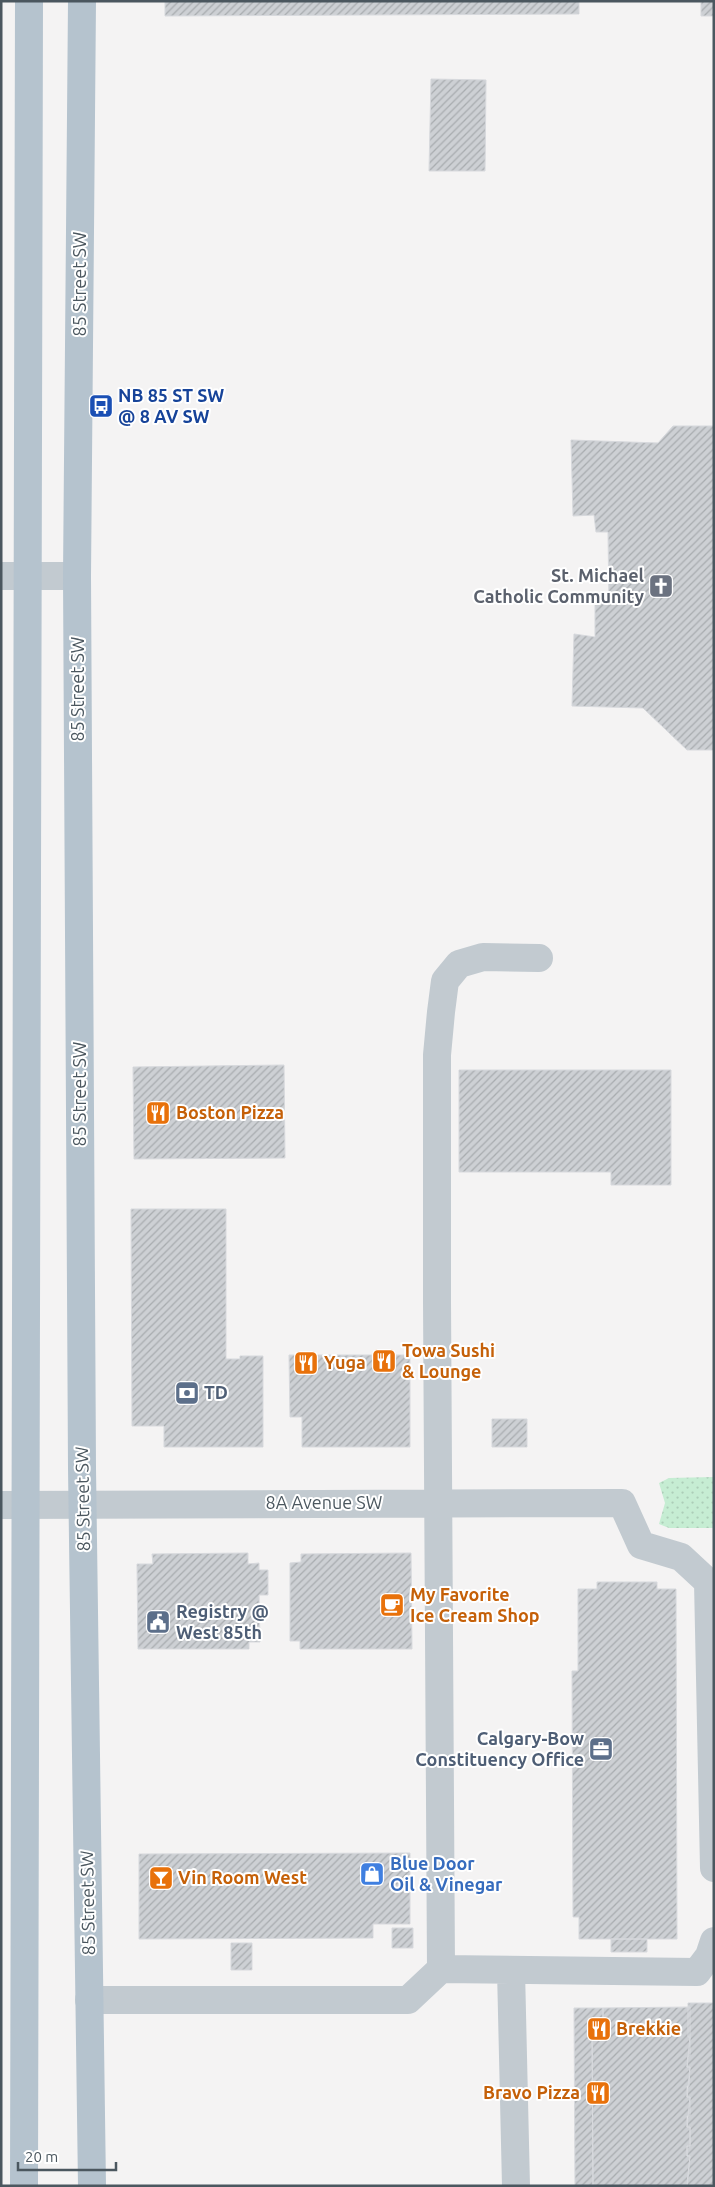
<svg xmlns="http://www.w3.org/2000/svg" width="715" height="2187" font-family="Ubuntu,sans-serif">
	<defs>
		<pattern id="grass-dots" width="8" height="8" patternUnits="userSpaceOnUse" patternTransform="scale(1.25)"><rect width="8" height="8" fill="#c6edd3"/><path d="M2 2h.1M6 6h.1" fill="none" stroke="#accdb8" stroke-width="1.8" stroke-linecap="round"/></pattern>
		<pattern id="building-hatch" width="6" height="6" patternUnits="userSpaceOnUse" patternTransform="scale(1.25)"><rect width="6" height="6" fill="#cdd0d4"/><path d="M-1 1l2-2M0 6l6-6M5 7l2-2" fill="none" stroke="#a8acaf"/></pattern>
	</defs>
	<rect width="100%" height="100%" fill="#f4f3f3"/>
	<path fill="url(#grass-dots)" d="M714,1477V1528H669L659,1524L665,1503L659,1483L669,1478Z"/>
	<path fill="url(#building-hatch)" stroke="#d7d9dd" d="M165,1H579V14L165,16Z
		M701,1H714V16H701Z
		M431,79L486,80L485,171H429Z
		M673,426H714V750H687L643,708L572,706L574,634L595,637V603H609L608,532H596L594,515L573,516L571,440L658,443Z
		M284,1065L285,1158L134,1159L133,1067Z
		M459,1070H671V1185H611V1172H459Z
		M131,1209H226V1359H240V1356H263V1447H164V1426H132Z
		M289,1355H410V1447H302V1417H290Z
		M492,1419H527V1447H492Z
		M248,1553V1564L259,1563V1570H268V1595H259L260,1642H249V1649H138L137,1564H153L152,1554Z
		M411,1553L412,1649H300V1641H290V1563L301,1562V1554Z
		M597,1582H657V1589H676L677,1939H579V1917H573L572,1671H578V1589H597Z
		M410,1853V1924H373V1938L139,1939V1854Z
		M392,1928H413V1948H392Z
		M611,1939H647V1952H611Z
		M231,1943H252V1970H231Z
		M688,2003H714V2186H687L690,2156H687V2146H690V2127H687L690,2097H687L690,2067H687L690,2037H688Z
		M690,2007V2056H688L687,2067H690L689,2086H687V2097H690V2116H687V2127H690V2146H687V2156H690L687,2186H593L592,2022H603V2008Z
		M574,2008H603V2022H592L593,2186H575Z"/>
	<g fill="none" stroke-linecap="round" stroke-linejoin="round">
		<path stroke="#c2cad0" stroke-width="28" d="M1,576H77
			M1,1505L622,1503L641,1545L681,1557L708,1582L714,1868
			M441,1969L437,1301V1055L441,1012L445,981L459,964L483,957L539,958
			M511,1970L516,2186
			M89,2000H408L441,1969L697,1972L709,1956L714,1941"/>
		<path stroke="#b5c3ce" stroke-width="28" d="M82,1L77,576L82,1468L92,2186
			M24,2186L29,1"/>
	</g>
	<defs>
		<symbol id="bus-square" viewBox="-11 -11 22 22"><rect x="-9" y="-9" width="18" height="18" rx="4" fill="#1a4fb4" stroke="#fff"/><path d="M-5-6H5V4H4V6H2V4H-2V6H-4V4H-5ZM-3.5-4V0h7V-4ZM-3.5 1.2v1.5H-2V1.2ZM2 1.2v1.5H3.5V1.2Z" fill="#fff"/></symbol>
		<symbol id="church-square" viewBox="-11 -11 22 22"><rect x="-9" y="-9" width="18" height="18" rx="4" fill="#6b7280" stroke="#fff"/><path d="M-1.2-6h2.4v3.5h3.3v2.4h-3.3V6h-2.4V-.1h-3.3v-2.4h3.3Z" fill="#fff"/></symbol>
		<symbol id="restaurant-square" viewBox="-11 -11 22 22"><rect x="-9" y="-9" width="18" height="18" rx="4" fill="#e8710a" stroke="#fff"/><path d="M-5-6h1v4h1v-4h1v4h1v-4h1v5L-1.5 .5V6h-2V.5L-5-1ZM5-6V6H3V1.5H1.5Q1.5-4 5-6Z" fill="#fff"/></symbol>
		<symbol id="bank-square" viewBox="-11 -11 22 22"><rect x="-9" y="-9" width="18" height="18" rx="4" fill="#5c6f8a" stroke="#fff"/><path d="M-6-4H6V4H-6ZM0-2.3a2.3 2.3 0 1 0 0 4.6a2.3 2.3 0 1 0 0-4.6Z" fill="#fff"/></symbol>
		<symbol id="cafe-square" viewBox="-11 -11 22 22"><rect x="-9" y="-9" width="18" height="18" rx="4" fill="#e8710a" stroke="#fff"/><path d="M-5.5-4.5H6V0H3Q3 3.5 0 3.5H-2.5Q-5.5 3.5-5.5 0ZM3-3.2v2h1.7v-2ZM-6 4.5H4V6H-6Z" fill="#fff"/></symbol>
		<symbol id="civic-square" viewBox="-11 -11 22 22"><rect x="-9" y="-9" width="18" height="18" rx="4" fill="#5c6f8a" stroke="#fff"/><path d="M-.6-6.5H3V-4.5H.6V-3L4-1V1h2V6H-6V1h2V-1L-.6-3ZM-1.2 2.5V6h2.4V2.5Z" fill="#fff"/></symbol>
		<symbol id="office-square" viewBox="-11 -11 22 22"><rect x="-9" y="-9" width="18" height="18" rx="4" fill="#5c6f8a" stroke="#fff"/><path d="M-6-3h4V-5.5h4V-3h4V5H-6ZM-1-4.5V-3h2v-1.5ZM-6 0V1H6V0Z" fill="#fff"/></symbol>
		<symbol id="shop-square" viewBox="-11 -11 22 22"><rect x="-9" y="-9" width="18" height="18" rx="4" fill="#3f7fe0" stroke="#fff"/><path d="M-5-2.5h2.3a2.7 3.5 0 0 1 5.4 0H5L5.5 6h-11ZM-1.5-2.5h3a1.5 2.3 0 0 0-3 0Z" fill="#fff"/></symbol>
		<symbol id="bar-square" viewBox="-11 -11 22 22"><rect x="-9" y="-9" width="18" height="18" rx="4" fill="#e8710a" stroke="#fff"/><path d="M-6-5H6L.8 .8V4.5H3.5V6h-7V4.5H-.8V.8Z" fill="#fff"/></symbol>
	</defs>
	<g fill-rule="evenodd">
		<use href="#bus-square" x="87" y="392" width="28" height="28"/>
		<use href="#church-square" x="647" y="572" width="28" height="28"/>
		<use href="#restaurant-square" x="144" y="1099" width="28" height="28"/>
		<use href="#restaurant-square" x="370" y="1347" width="28" height="28"/>
		<use href="#restaurant-square" x="292" y="1349" width="28" height="28"/>
		<use href="#bank-square" x="173" y="1379" width="28" height="28"/>
		<use href="#cafe-square" x="378" y="1591" width="28" height="28"/>
		<use href="#civic-square" x="144" y="1608" width="28" height="28"/>
		<use href="#office-square" x="587" y="1735" width="28" height="28"/>
		<use href="#shop-square" x="358" y="1860" width="28" height="28"/>
		<use href="#bar-square" x="147" y="1864" width="28" height="28"/>
		<use href="#restaurant-square" x="585" y="2015" width="28" height="28"/>
		<use href="#restaurant-square" x="584" y="2079" width="28" height="28"/>
	</g>
	<g text-anchor="middle" stroke-width="4" stroke-linejoin="round" paint-order="stroke">
		<g font-size="18" fill="#4b575f" stroke="#fff">
			<text transform="translate(80 284) rotate(-90)" y="6">85 Street SW</text>
			<text transform="translate(78 689) rotate(-90)" y="6">85 Street SW</text>
			<text transform="translate(80 1094) rotate(-90)" y="6">85 Street SW</text>
			<text transform="translate(83 1499) rotate(-91)" y="6">85 Street SW</text>
			<text x="324" y="1509">8A Avenue SW</text>
			<text transform="translate(88 1903) rotate(-91)" y="6">85 Street SW</text>
		</g>
		<g font-size="18" font-weight="bold" fill="#164399" stroke="#fff" text-anchor="start">
			<text x="118" y="402">NB 85 ST SW<tspan x="118" dy="21">@ 8 AV SW</tspan></text>
		</g>
		<g font-size="18" font-weight="bold" fill="#5b616d" stroke="#fff" text-anchor="end">
			<text x="644" y="582">St. Michael<tspan x="644" dy="21">Catholic Community</tspan></text>
		</g>
		<g font-size="18" font-weight="bold" fill="#c56008" stroke="#fff" text-anchor="start">
			<text x="176" y="1119">Boston Pizza</text>
			<text x="402" y="1357">Towa Sushi<tspan x="402" dy="21">&amp; Lounge</tspan></text>
			<text x="324" y="1369">Yuga</text>
			<text x="410" y="1601">My Favorite<tspan x="410" dy="21">Ice Cream Shop</tspan></text>
			<text x="178" y="1884">Vin Room West</text>
			<text x="616" y="2035">Brekkie</text>
			<text x="580" y="2099" text-anchor="end">Bravo Pizza</text>
		</g>
		<g font-size="18" font-weight="bold" fill="#4e5e75" stroke="#fff" text-anchor="start">
			<text x="204" y="1399">TD</text>
			<text x="176" y="1618">Registry @<tspan x="176" dy="21">West 85th</tspan></text>
			<text x="584" y="1745" text-anchor="end">Calgary-Bow<tspan x="584" dy="21">Constituency Office</tspan></text>
		</g>
		<g font-size="18" font-weight="bold" fill="#366cbe" stroke="#fff" text-anchor="start">
			<text x="390" y="1870">Blue Door<tspan x="390" dy="21">Oil &amp; Vinegar</tspan></text>
		</g>
	</g>
	<rect width="715" height="2187" fill="none" stroke="#4b575f" stroke-width="5"/>
	<path d="M18 2162v8h98v-8" fill="none" stroke="#4b575f" stroke-width="2.5"/>
	<text x="25" y="2162" font-size="15" fill="#4b575f" stroke="#ffffff" stroke-width="4" paint-order="stroke">20 m</text>
</svg>
